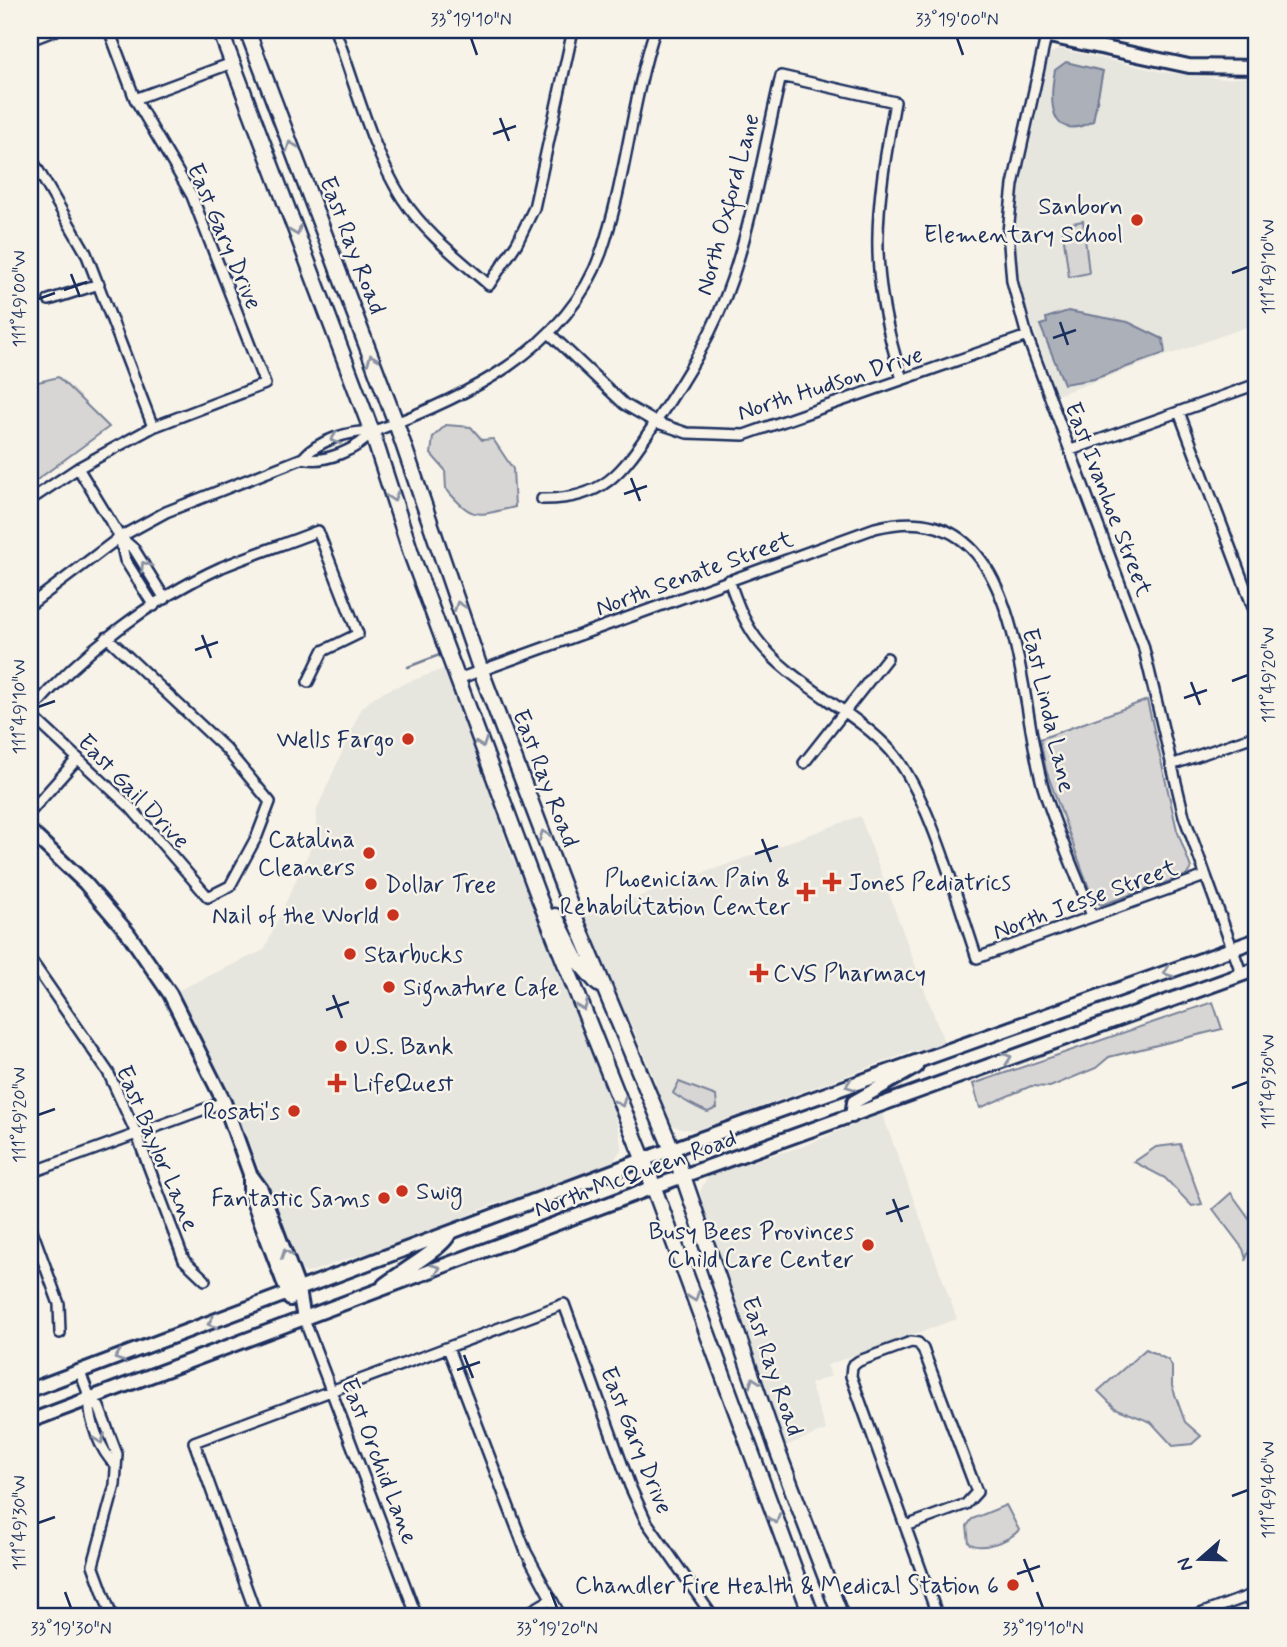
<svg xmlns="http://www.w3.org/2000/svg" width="1287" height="1647" font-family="Mynerve,sans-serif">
	<rect width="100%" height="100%" fill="#f7f3e8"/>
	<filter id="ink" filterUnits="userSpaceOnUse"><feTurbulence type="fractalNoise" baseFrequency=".0143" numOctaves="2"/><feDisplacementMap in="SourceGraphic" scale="14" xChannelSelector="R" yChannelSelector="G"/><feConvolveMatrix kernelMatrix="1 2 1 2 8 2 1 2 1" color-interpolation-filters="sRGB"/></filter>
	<g filter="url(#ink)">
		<path fill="#e6e5de" d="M1059,49L1163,72L1223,79L1257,76V323L1057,395L1023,300L1016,263V226L1019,195L1048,60L1051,53Z
			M446,668L490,787L507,845L567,984L616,1119L622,1148L610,1167L539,1193L493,1204L399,1246L356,1256L307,1273L298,1268L236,1110L177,991L264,950L315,839L317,809L361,709L374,697L395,687Z
			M860,816L945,1045L910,1052L697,1130L681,1129L669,1123L663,1114L655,1081L631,1023L615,997L583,917Z
			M882,1113L957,1319L827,1365L831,1376L810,1384L826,1430L785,1446L706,1216L700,1191L707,1178L715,1172L801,1147Z"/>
		<path fill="#d7d6d4" stroke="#798299" stroke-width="2" d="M1083,221L1089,273L1069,277L1062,225Z
			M58,377L109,427L30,485V384Z
			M446,425L471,427L482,440L493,439L513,469L515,507C475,516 474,521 446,489L445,470L431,454L433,437Z
			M1147,700L1177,830L1191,868L1187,875L1101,905L1093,899L1046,770L1040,739Z
			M1213,1002L1222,1029L1109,1057L1096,1068L1050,1087L1031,1086L980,1108L973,1084Z
			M679,1082L716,1096L717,1108L708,1112C703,1111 675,1096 673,1093Z
			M1180,1144L1202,1204L1192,1206L1165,1178L1134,1162L1156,1147Z
			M1231,1193L1257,1229L1246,1259L1243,1249L1213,1209Z
			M1146,1349L1168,1360L1172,1366V1386L1185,1422L1201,1436L1192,1444L1173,1446L1151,1422L1115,1408L1098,1391Z
			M1006,1505L1019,1530C1010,1540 982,1552 969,1543L967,1526L972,1519Z"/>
		<path fill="#acb0b9" stroke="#727c95" stroke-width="2" d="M1066,62L1103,71L1093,121C1049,144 1049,101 1055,70Z
			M1068,311L1128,322L1163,339L1165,353L1094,379L1064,384L1040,325L1047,323L1046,318Z"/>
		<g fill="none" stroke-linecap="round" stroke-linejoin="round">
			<path stroke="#727c95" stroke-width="2.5" d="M408,667L442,654"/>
			<defs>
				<path id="street" d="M335,30C355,83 372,151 402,198C425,233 458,258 489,285L517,243L534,208L573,30
					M1047,32L1013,185L1008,232L1012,281L1027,336L1143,645L1184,816L1242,975
					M30,40L56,30
					M135,99L232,63
					M30,156L86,253L153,427
					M49,300L99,284
					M549,333L624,404L655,422L687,433L744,435L1027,336
					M1179,412L1257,618
					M1071,450L1257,384
					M303,458C324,464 359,449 372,432
					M78,468L120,537L125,560L154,606
					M542,499C607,500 624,469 657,420C687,376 715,330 732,279C754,213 765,143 781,76L895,102C875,213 867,270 902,379
					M30,500L78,468L153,427L265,384L192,196L135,99L109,30
					M120,537L134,549L165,599
					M729,580C736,600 743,620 756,638C789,683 853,709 891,751C929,794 957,901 977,958L1205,876
					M30,605L120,537L166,512L303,458C317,441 350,430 372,432C462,399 566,351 601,253C626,181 631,103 655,30
					M458,679L875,528C1025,489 1016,695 1043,787C1056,830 1076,873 1092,916
					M30,712C82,652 149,600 222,567C254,554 287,543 318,531L358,634L323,651L308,682
					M30,714L131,808L208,897L230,886L257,836L270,802L226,749L107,637
					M804,763L887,658
					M1171,765L1257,735
					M30,812L78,758
					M30,959L108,1072L136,1133L184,1260L205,1280
					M30,1173L224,1102
					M30,1225L59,1304L60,1333
					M304,1319L417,1617
					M448,1348L526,1552L561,1617
					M80,1372L90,1398L99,1407L117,1454L115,1485L93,1565L112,1617
					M90,1398C88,1420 100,1450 116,1466
					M906,1526L966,1504L977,1492L923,1349L918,1343L911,1342L859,1361L852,1366L851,1376L938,1617
					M257,1617L194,1442L564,1304L630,1486L646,1521L713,1617
					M521,1617L550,1600
					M1192,1617L1257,1593"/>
				<path id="secondary" d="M1021,30L1189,66L1257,67
					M30,831L85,883L128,933L170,994L224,1102L250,1174L261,1189L299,1290L304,1319
					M852,1116L854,1102L916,1067
					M250,1174V1193L290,1299
					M384,1285C399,1273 445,1247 449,1234
					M30,1390L672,1149L1257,940
					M30,1421L683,1176L1257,969"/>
				<path id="primary" d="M220,30L372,432L412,556L539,898L644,1161L812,1617
					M247,30L396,423L481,671L573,913L683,1176L778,1452L841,1617
					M555,916L577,960L598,984"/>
			</defs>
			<use href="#street" stroke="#1b2f5e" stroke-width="14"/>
			<use href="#secondary" stroke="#1b2f5e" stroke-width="18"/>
			<use href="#primary" stroke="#1b2f5e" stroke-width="19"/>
			<use href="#street" stroke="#f7f3e8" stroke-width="9"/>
			<use href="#secondary" stroke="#f7f3e8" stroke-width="12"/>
			<use href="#primary" stroke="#f7f3e8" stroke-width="14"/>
		</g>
		<defs><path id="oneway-chevron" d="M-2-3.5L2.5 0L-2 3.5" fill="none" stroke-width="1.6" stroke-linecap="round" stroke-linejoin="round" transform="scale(1.75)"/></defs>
		<g stroke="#8991a3">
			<use href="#oneway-chevron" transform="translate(291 146) rotate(-111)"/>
			<use href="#oneway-chevron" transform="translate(296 231) rotate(69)"/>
			<use href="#oneway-chevron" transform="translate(372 359) rotate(-111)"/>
			<use href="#oneway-chevron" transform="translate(335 439) rotate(160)"/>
			<use href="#oneway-chevron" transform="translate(393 497) rotate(72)"/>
			<use href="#oneway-chevron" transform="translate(145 566) rotate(-122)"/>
			<use href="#oneway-chevron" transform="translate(459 606) rotate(-109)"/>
			<use href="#oneway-chevron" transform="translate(482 743) rotate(70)"/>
			<use href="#oneway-chevron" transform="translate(544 835) rotate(-111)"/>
			<use href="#oneway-chevron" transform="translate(1168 972) rotate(160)"/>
			<use href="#oneway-chevron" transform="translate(583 1006) rotate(68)"/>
			<use href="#oneway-chevron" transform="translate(1007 1058) rotate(-20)"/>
			<use href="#oneway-chevron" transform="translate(850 1085) rotate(160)"/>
			<use href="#oneway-chevron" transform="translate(621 1102) rotate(69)"/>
			<use href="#oneway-chevron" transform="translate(286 1254) rotate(-110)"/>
			<use href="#oneway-chevron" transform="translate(436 1269) rotate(-21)"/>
			<use href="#oneway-chevron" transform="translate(694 1297) rotate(70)"/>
			<use href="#oneway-chevron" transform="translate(212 1323) rotate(160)"/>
			<use href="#oneway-chevron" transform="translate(119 1357) rotate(160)"/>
			<use href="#oneway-chevron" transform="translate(754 1382) rotate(-109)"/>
			<use href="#oneway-chevron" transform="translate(100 1439) rotate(70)"/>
			<use href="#oneway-chevron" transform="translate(775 1519) rotate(70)"/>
		</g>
	</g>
	<path fill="none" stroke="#1b2f5e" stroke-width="2.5" d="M471,38L477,55M957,38L963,55M500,118L509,141M493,134L516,126M1232,273L1248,267M71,274L80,297M64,290L87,282M38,299L55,293M1060,322L1068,345M1053,338L1076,330M631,478L640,501M624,494L647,486M202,635L211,658M195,650L218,642M1232,681L1248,675M1191,682L1200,705M1184,698L1207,690M38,707L55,701M762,839L771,862M755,854L778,846M333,995L342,1018M326,1010L349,1002M1232,1088L1248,1082M38,1115L55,1109M893,1199L902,1222M886,1214L909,1206M464,1355L473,1378M457,1370L480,1362M1232,1496L1248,1490M38,1523L55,1517M1024,1559L1033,1582M1017,1574L1040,1566M65,1592L71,1608M551,1592L557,1608M1037,1592L1043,1608"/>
	<g fill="#c8321e" stroke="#f7f3e8" stroke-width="2.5">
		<circle cx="1137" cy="220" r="7"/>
		<circle cx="408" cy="739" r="7"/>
		<circle cx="369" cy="853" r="7"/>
		<path d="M828.5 871.5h7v7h7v7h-7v7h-7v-7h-7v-7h7z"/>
		<circle cx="371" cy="884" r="7"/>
		<path d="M802.5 881.5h7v7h7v7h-7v7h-7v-7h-7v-7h7z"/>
		<circle cx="393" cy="915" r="7"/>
		<circle cx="350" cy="954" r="7"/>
		<path d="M755.5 962.5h7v7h7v7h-7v7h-7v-7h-7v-7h7z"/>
		<circle cx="389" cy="987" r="7"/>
		<circle cx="341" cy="1046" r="7"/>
		<path d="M333.5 1072.5h7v7h7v7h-7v7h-7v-7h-7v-7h7z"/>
		<circle cx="294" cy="1111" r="7"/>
		<circle cx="402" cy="1191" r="7"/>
		<circle cx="384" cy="1198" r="7"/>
		<circle cx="868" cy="1245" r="7"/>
		<circle cx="1013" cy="1585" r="7"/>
	</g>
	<g text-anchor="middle" stroke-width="5" stroke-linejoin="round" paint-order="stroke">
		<g font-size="24" fill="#1b2f5e" stroke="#f7f3e8">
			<text transform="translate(727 204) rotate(-75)" y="8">North Oxford Lane</text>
			<text transform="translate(225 236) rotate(67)" y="8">East Gary Drive</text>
			<text transform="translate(353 245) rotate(69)" y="8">East Ray Road</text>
			<text transform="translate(830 383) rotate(-18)" y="8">North Hudson Drive</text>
			<text transform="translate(1109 499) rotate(69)" y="8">East Ivanhoe Street</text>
			<text transform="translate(694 573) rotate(-20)" y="8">North Senate Street</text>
			<text transform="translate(1049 710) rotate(77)" y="8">East Linda Lane</text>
			<text transform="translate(546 778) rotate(69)" y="8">East Ray Road</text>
			<text transform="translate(134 791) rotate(46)" y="8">East Gail Drive</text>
			<text transform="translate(1085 899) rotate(-20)" y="8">North Jesse Street</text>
			<text transform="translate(158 1148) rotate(67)" y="8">East Baylor Lane</text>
			<text transform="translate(635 1173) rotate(-20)" y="8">North McQueen Road</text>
			<text transform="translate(773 1366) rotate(71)" y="8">East Ray Road</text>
			<text transform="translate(637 1440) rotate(68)" y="8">East Gary Drive</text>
			<text transform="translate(380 1461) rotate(69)" y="8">East Orchid Lane</text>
		</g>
		<g font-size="24" fill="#1b2f5e" stroke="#f7f3e8" text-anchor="end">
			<text x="1123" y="214">Sanborn<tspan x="1123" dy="28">Elementary School</tspan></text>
			<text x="394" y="747">Wells Fargo</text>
			<text x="355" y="847">Catalina<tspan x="355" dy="28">Cleaners</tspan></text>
			<text x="790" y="886">Phoenician Pain &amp;<tspan x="790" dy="28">Rehabilitation Center</tspan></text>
			<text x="848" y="890" text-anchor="start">Jones Pediatrics</text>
			<text x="385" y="892" text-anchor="start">Dollar Tree</text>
			<text x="379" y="923">Nail of the World</text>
			<text x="364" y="962" text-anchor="start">Starbucks</text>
			<text x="773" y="981" text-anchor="start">CVS Pharmacy</text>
			<text x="403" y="995" text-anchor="start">Signature Cafe</text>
			<text x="355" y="1054" text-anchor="start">U.S. Bank</text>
			<text x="353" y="1091" text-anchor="start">LifeQuest</text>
			<text x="280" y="1119">Rosati's</text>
			<text x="416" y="1199" text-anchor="start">Swig</text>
			<text x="370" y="1206">Fantastic Sams</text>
			<text x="854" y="1239">Busy Bees Provinces<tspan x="854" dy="28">Child Care Center</tspan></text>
			<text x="999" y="1593">Chandler Fire Health &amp; Medical Station 6</text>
		</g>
	</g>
	<rect width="1287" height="1647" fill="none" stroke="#f7f3e8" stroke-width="77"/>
	<g transform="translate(1200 1559) rotate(250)" stroke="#f7f3e8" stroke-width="5" paint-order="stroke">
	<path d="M0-5L12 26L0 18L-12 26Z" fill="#1b2f5e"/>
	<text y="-10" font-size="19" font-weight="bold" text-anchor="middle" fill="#1b2f5e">N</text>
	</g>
	<rect x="38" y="38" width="1210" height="1570" fill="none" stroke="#1b2f5e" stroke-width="2.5"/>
	<g font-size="18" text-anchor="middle" fill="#1b2f5e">
		<text x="471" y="25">33°19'10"N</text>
		<text x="957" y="25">33°19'00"N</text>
		<text transform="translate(1268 267) rotate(-90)" y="6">111°49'10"W</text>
		<text transform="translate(19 299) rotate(-90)" y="6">111°49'00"W</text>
		<text transform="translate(1268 675) rotate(-90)" y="6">111°49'20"W</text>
		<text transform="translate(19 707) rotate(-90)" y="6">111°49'10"W</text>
		<text transform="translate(1268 1082) rotate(-90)" y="6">111°49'30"W</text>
		<text transform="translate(19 1115) rotate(-90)" y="6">111°49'20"W</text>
		<text transform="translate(1268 1490) rotate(-90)" y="6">111°49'40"W</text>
		<text transform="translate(19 1523) rotate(-90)" y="6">111°49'30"W</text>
		<text x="71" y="1634">33°19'30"N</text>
		<text x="557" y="1634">33°19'20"N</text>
		<text x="1043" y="1634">33°19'10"N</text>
	</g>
</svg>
